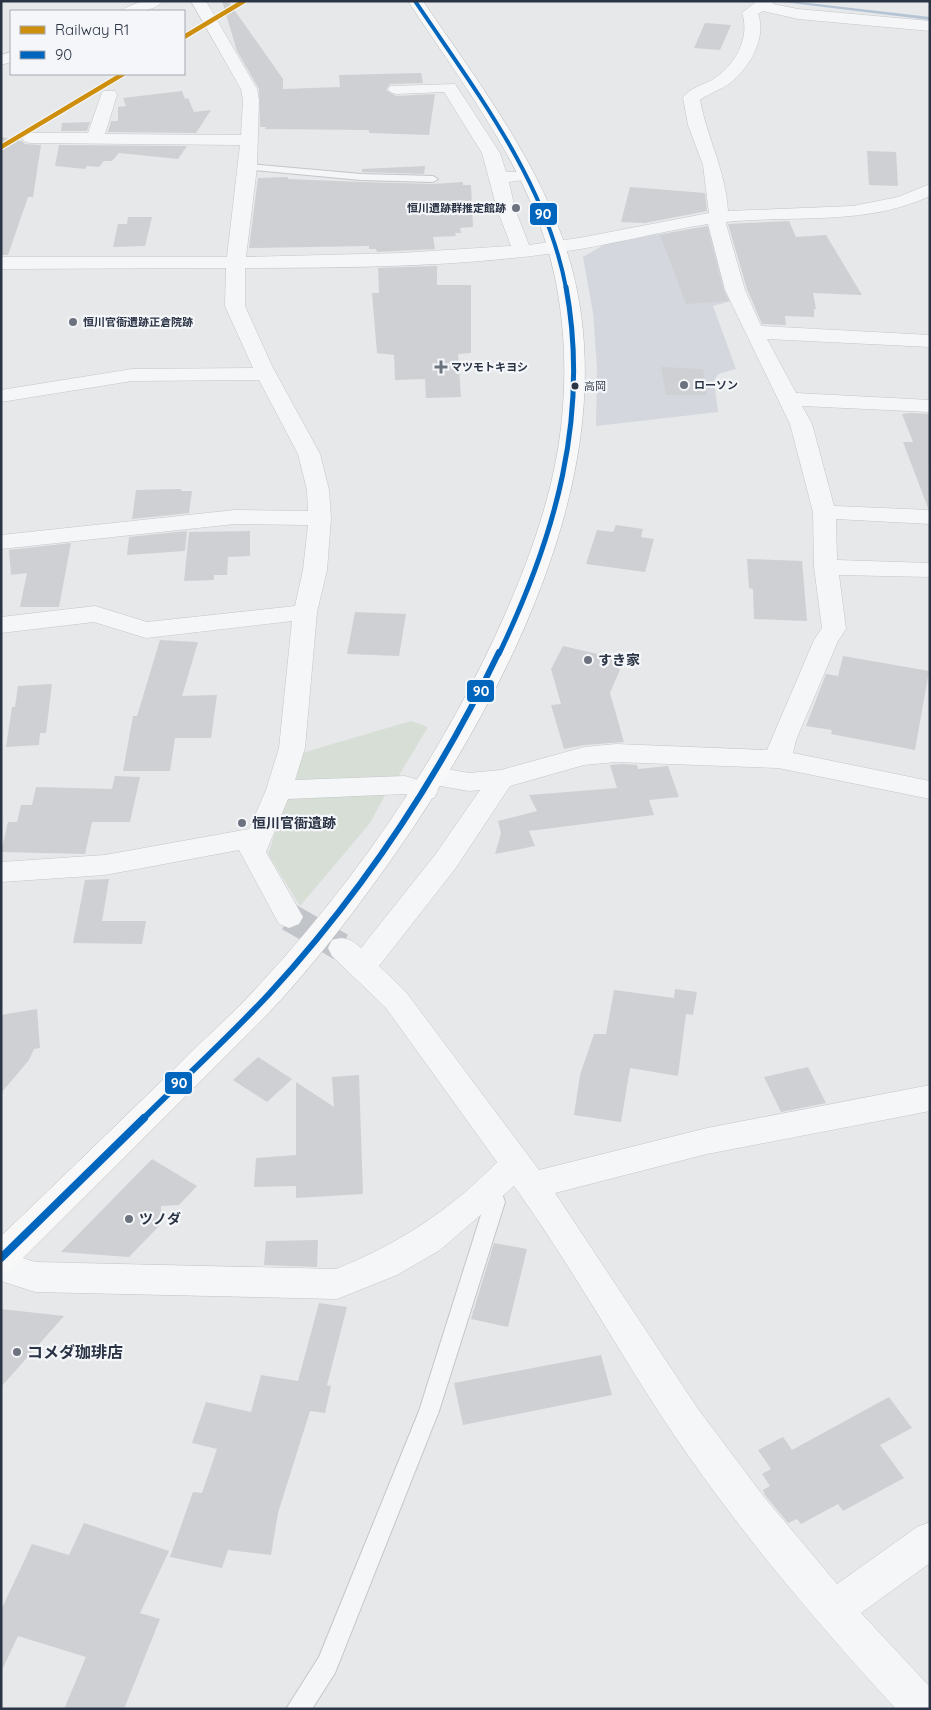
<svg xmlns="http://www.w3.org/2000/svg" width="931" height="1710" font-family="Quicksand,'Noto Sans JP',sans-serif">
	<rect width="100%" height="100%" fill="#e6e8ea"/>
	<path fill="#d4d7dd" d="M708,226L735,300L713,306L736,369L718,374L714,381L718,412L596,426L597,368L593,313L583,257L607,243Z"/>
	<path fill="#d6ded6" d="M411,721L428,727L398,777L308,783L296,779L302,753Z
		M382,791L385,795L370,823L300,906L268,854L287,798Z"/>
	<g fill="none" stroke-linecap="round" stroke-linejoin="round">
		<path fill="#b4c4d5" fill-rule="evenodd" d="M775,1H791L930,17V20Z"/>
	</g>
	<path fill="#ced0d3" d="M222,1H228L283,79V89L340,87L339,75L421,73L423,83L390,84L386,90L396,96L435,94L429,135L369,133V130L265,129L266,127H260L259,89L237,51Z
		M705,23L731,25L720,50L694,48Z
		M182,91L185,99L188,98L194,112L211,110L196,133L108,132L111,121H118V107L126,106L123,98Z
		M90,122L87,131H61L62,123Z
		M1,137L22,141L25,144L41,145L33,197H28L8,255H1Z
		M59,145L187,146L178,159L119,153L112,161H104L99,167L87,166L85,169L55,166Z
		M867,151L896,152L898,186L869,185Z
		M425,166L424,174L362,172V169Z
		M288,177V179L361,182L433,184L463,182V185H471L473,227L460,228L461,233H455L456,236L433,237L435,249L377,252L376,249H369V246L249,248L258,178Z
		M630,187L705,193L707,211L645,223L621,222Z
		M128,217H152L145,246L113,247L118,224H127Z
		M789,221L796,237L826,235L862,295L813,293L816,309H814V317L785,316L786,325L762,324L747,289L728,224Z
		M707,226L723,290L728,301L686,304L660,235Z
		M437,266V285H471V353L458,354L461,397L426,398L425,379L395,380L394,355L377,353L372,293H379L378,268Z
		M661,367L703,369L707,395H666Z
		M911,413L930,414L928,508L903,442H913L902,414Z
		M181,489V491H192L189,513L132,519L136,490Z
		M616,525L643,529L641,537L654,539L645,572L586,564L597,530L613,532Z
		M187,531L185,551L127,555L129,537Z
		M250,531V556L228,557L227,575H214V580L184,581L189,532Z
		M71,543L59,607H20L27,573L11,575L9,550Z
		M747,559L802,561L807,621L754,619L753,589L749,588Z
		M355,612L406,614L399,656L347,654Z
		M160,640L198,642L182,696L217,695L211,738H175L170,771H123L133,716H137Z
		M563,646L624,660L610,693L624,742L584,745L564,749L551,705L561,704L551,669Z
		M843,656L929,671L915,750L831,734L832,730L806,726L826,674L838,676Z
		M52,684L46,733H40L39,745L6,747L12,707H15L18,686Z
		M622,764L637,765L638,769L668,766L679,797L649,800L654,815L529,831L535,846L495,854L501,833L498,821L537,811L529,795L617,788L610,765Z
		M115,776L140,777L130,822H92L85,854L1,852L8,822H17L21,805H32L36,787L112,789Z
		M109,879L102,921H146L142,944L73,943L85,880Z
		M675,989L697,992L693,1015L686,1014L678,1076L630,1068L621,1122L574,1115L580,1075L594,1034H606L614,990L674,998Z
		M37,1009L40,1048L34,1049L29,1060L1,1093V1015Z
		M258,1057L292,1079L267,1102L233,1080Z
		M808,1067L826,1103L781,1112L764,1077Z
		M359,1075L363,1194L296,1198V1186L254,1187L256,1158L296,1155V1082L334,1107L332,1077Z
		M152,1159L197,1186L179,1205L161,1206L162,1223L129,1257L61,1252Z
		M318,1240L317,1267L264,1265L266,1241Z
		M494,1243L527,1249L508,1327L471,1319Z
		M319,1303L347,1307L327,1385L331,1386L325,1413L310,1411L278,1513L271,1555L228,1550L222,1568L170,1557L193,1492L202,1493L217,1449L192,1443L206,1402L251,1412L261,1375L298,1381Z
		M1,1309L64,1316L1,1387Z
		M601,1355L612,1395L463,1425L454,1383Z
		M889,1397L912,1428L880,1445L904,1478L843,1511L838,1504L801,1524L797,1519L788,1523L765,1495L763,1490L770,1486L762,1474L771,1469L758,1450L783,1437L792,1450Z
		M84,1523L169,1551L140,1613L160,1619L124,1709H64L86,1657L18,1636L1,1672V1610L32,1544L69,1555Z"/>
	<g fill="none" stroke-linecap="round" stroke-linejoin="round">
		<path stroke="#c1c4c9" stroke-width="28" stroke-dasharray="28 14" stroke-linecap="butt" d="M289,917L341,947"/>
		<defs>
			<path id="service" d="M248,164L361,174L433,176L438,179L433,182L361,180L244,169V165Z
				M491,1180L498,1182L505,1202L439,1411L335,1673L312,1709H286L319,1657L419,1411L485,1202L481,1188L484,1182Z"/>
			<path id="minor" d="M191,1H206L257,89L259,100L257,167L246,257L400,253L511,246L497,209L482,153L444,92L396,94L390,92L388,89L390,86L455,84L500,153L506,172L530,171L533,175L530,179L509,182L515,209L529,245L579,238L709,213L703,165L688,125L683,98C689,88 703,85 712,80C734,67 751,38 742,13L757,1H774L773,4L798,9L930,21V31L798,19L763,11L758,14C767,38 749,68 730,83C721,90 709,93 700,100C707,138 726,171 728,211L853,206L898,197L930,184V196C865,226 796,215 726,222V224L745,290L761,326L930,335V347L767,339L796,393L930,400V412L802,406L812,424L834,506L930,510V524L836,519L837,560L930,563V577L839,575L846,629L838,641L796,740L793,753L930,781V799L778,768L616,762L584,765L510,786L455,869L379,966L406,992L539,1170L707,1128L930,1085V1111L707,1154L555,1193L698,1409L764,1497L837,1584L917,1527L930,1522V1563L861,1613L930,1687V1709H896C816,1622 738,1530 672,1432C618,1351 571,1265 514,1186L440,1250L397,1275L337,1299L35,1292L1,1281V1251L35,1262L336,1269C397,1245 452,1209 497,1162L386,1008L332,956L328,948L332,940C345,936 351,939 361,948L435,855L480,790L469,791L435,785L438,791L434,798L425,800L405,794L288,799L266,852L303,917L299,924L289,928L279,924L239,850L105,875L1,882V862L105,855L249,829L266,790L279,748L292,621L146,638L94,622L1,633V617L95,606L147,622L295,606L303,570L308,525L235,524L1,549V535L235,510L308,511L307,490L298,454L259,380L132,381L1,402V390L132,369L253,368L225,306L226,268L1,269V257H227L240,145L31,143L25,142L22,138L25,134L31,133H88L101,95L103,91H115L117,95L105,134L241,135L243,100L241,89ZM708,224L725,290L790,424L813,512L814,567L822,628L814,640L767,750L616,744L584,747L501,770L469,773L435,767L426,770L422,776L425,782L405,776L295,780L305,748L317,612L327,570L331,518L329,490L320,454L272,366L245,306V268C348,268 453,267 555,253C607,246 657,232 708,224Z"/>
			<path id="tertiary" d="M142,1H163C154,12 135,12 122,11L125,8Z
				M11,52V62L1,65V55Z"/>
			<path id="trunk" d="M408,1H423C480,85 546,170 572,269C626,473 500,706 386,867C346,923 305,976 257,1025L13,1268L1,1272V1236C60,1180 118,1123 176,1067C204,1039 234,1013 260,984C362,874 447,747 507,610C532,552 554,490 561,427C567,375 565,323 554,273C532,172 463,85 408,1Z"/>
		</defs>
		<use href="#service" stroke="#c4c6c8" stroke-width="2"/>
		<use href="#minor" stroke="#c4c6c8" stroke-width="1"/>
		<use href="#tertiary" stroke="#c4c6c8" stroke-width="1"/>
		<use href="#trunk" stroke="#b8bbbf" stroke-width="1"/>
		<use href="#service" fill="#f5f6f7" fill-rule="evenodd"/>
		<use href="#minor" fill="#f5f6f7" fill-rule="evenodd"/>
		<use href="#tertiary" fill="#f5f6f7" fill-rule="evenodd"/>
		<use href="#trunk" fill="#f8f8f8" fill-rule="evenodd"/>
		<defs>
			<path id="bus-1-far3" d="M415,1C474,89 546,181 566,288"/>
			<path id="bus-1-far2" d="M499,654C555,537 590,417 566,287"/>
			<path id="bus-1-far1" d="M143,1119C185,1077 229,1037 269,994C363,892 439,777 499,652"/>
			<path id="bus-1" d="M1,1258L144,1118"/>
		</defs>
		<use href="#bus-1-far3" stroke="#f4f6f9" stroke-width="6"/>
		<use href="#bus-1-far2" stroke="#f4f6f9" stroke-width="8"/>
		<use href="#bus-1-far1" stroke="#f4f6f9" stroke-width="10"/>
		<use href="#bus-1" stroke="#f4f6f9" stroke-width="12"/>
		<use href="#bus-1-far3" stroke="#0065bd" stroke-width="4"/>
		<use href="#bus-1-far2" stroke="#0065bd" stroke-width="5"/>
		<use href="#bus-1-far1" stroke="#0065bd" stroke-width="6"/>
		<use href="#bus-1" stroke="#0065bd" stroke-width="8"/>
		<defs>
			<path id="rail-1" d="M184,37L244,1
				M1,147L123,74"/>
		</defs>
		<use href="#rail-1" stroke="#f4f6f9" stroke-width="7"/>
		<use href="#rail-1" stroke="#ce8f0e" stroke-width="4.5"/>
	</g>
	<g fill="#6c737f" stroke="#f4f6f9" stroke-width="2">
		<circle cx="516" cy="208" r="5"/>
		<circle cx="73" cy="322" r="5"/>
		<path d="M438.5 359.5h5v5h5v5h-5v5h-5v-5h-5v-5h5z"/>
		<circle cx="684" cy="385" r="5"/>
		<circle cx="588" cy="660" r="5"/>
		<circle cx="242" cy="823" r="5"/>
		<circle cx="129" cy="1219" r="5"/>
		<circle cx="17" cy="1352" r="5"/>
	</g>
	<circle fill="#2b3445" stroke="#f4f6f9" stroke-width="2" cx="575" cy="386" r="4.5"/>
	<g text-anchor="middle" stroke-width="4.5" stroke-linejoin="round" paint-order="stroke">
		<g font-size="11" font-weight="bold" fill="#2b3445" stroke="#f4f6f9" text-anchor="start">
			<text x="506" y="212" text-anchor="end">恒川遺跡群推定館跡</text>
			<text x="83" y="326">恒川官衙遺跡正倉院跡</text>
			<text x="451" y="371">マツモトキヨシ</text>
			<text x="694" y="389">ローソン</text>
		</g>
		<g font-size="11" fill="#2b3445" stroke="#f4f6f9" text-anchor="start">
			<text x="584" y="390">高岡</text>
		</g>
		<g font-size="14" font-weight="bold" fill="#2b3445" stroke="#f4f6f9" text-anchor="start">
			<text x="598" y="665">すき家</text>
			<text x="252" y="828">恒川官衙遺跡</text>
			<text x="139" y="1224">ツノダ</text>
		</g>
		<g font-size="16" font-weight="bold" fill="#2b3445" stroke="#f4f6f9" text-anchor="start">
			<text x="27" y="1358">コメダ珈琲店</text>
		</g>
	</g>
	<g stroke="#f4f6f9" stroke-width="2">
		<rect x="529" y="202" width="29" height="24" rx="5" fill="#0065bd"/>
		<rect x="466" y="679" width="29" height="24" rx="5" fill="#0065bd"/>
		<rect x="164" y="1071" width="29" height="24" rx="5" fill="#0065bd"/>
	</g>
	<g font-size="14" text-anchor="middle" font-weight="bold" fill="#fff">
		<text x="543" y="219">90</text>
		<text x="481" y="696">90</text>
		<text x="179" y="1088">90</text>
	</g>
	<rect width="931" height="1710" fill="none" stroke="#2b3445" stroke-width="5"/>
	<rect x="10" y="10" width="175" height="65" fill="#f4f6f9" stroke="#a4a8b1"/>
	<rect x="20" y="26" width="25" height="8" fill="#ce8f0e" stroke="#a4a8b1"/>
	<text x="55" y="35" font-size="15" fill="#2b3445">Railway R1</text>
	<rect x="20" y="51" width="25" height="8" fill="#0065bd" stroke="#a4a8b1"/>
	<text x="55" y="60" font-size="15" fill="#2b3445">90</text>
</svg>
